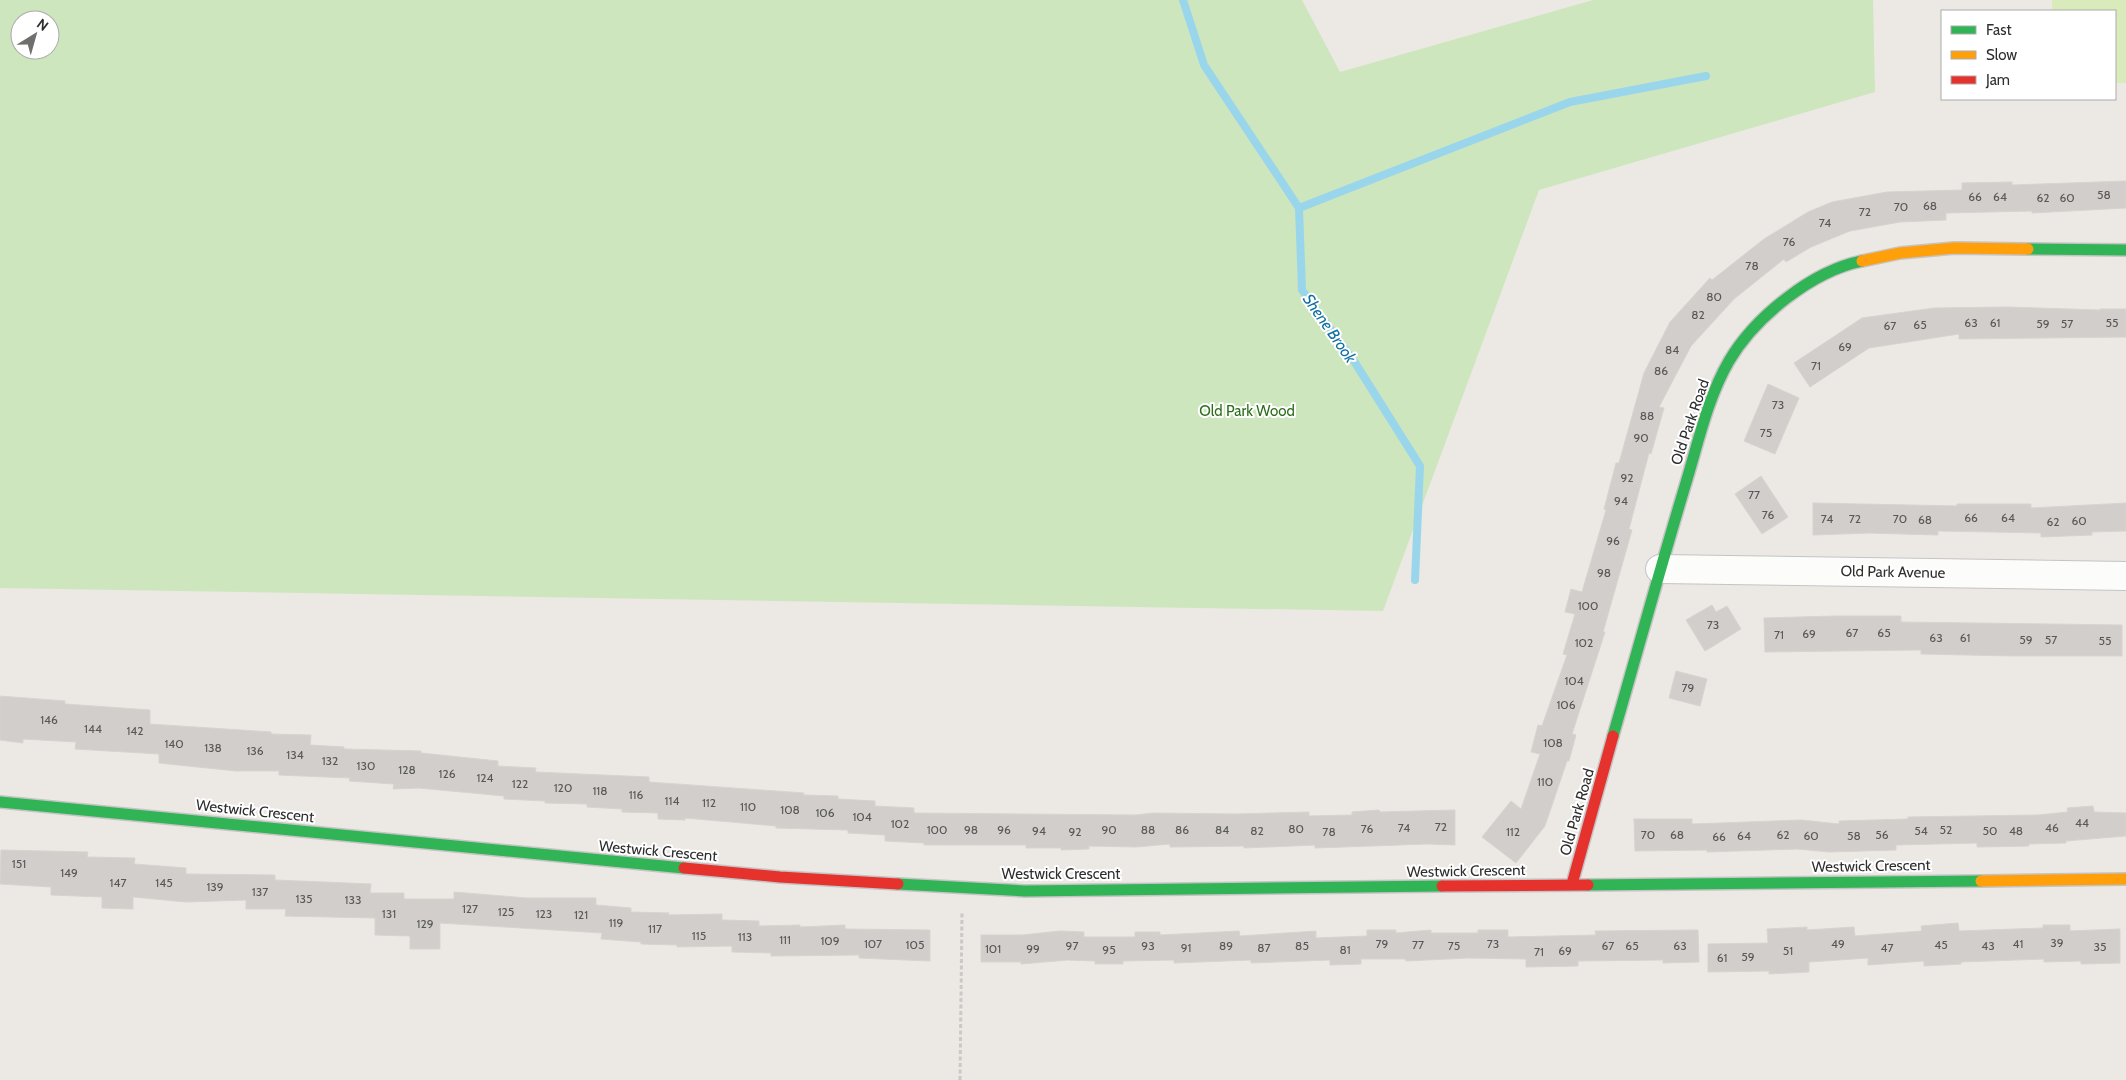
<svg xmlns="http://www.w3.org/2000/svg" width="2126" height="1080" font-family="Cabin,sans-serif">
	<rect width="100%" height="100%" fill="#ece8e4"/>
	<path fill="#cee6be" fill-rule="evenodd" d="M0,0H1302L1340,72L1593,0H1873L1875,92L1539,190L1383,611L0,588ZM20,20H50V50H20Z"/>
	<path fill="#d9eabb" d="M2052,0H2126V83H2115V11H2052Z"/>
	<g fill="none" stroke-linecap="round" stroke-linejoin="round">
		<path stroke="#99d6ec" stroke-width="8" d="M1183,0L1204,65L1299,208L1302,290L1354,361L1420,466L1415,580
			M1299,208L1570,102L1706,76"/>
	</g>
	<path fill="#d1cecb" stroke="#d7d4d0" d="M2126,181V208L2032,213V211L1946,213V220L1900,222L1850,231L1811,247L1786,262L1784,259L1734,299L1691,346L1659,407L1664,408L1651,454L1649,453L1629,529L1632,530L1603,632H1605L1572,734L1576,735L1569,761H1567L1545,826L1516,863L1482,837L1511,801L1521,809L1540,754L1531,752L1538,725L1542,726L1567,655L1563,654L1575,614L1565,612L1571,589L1582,592L1606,510L1604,509L1616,463H1619L1644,373L1670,322L1710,278L1712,280L1764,239L1808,212L1832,202L1887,192L1962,190V183L2012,182V185Z
		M2007,307L2100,310V309H2126V337L1959,339V334L1869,348L1810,387L1794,363L1862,318L1934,308Z
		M1768,384L1799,398L1775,454L1744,441Z
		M1761,476L1788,517L1762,534L1735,494Z
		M1813,503L1957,506V504H2031V508L2126,503V531L2092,532V535L2041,537V533L1938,531V535L1869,533L1813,535Z
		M1712,605L1716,612L1727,606L1741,629L1705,651L1686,620Z
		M1835,616H1901V622L2122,625V656H2013L1921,654V650L1765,652L1764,618Z
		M1676,671L1707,679L1700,706L1669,698Z
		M0,696L65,701V704L150,710V724L271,732V734L311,735L310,745L344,747V749L421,751V753L498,761V766L536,768L535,772L649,777V782L804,793L803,795L838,796V799L875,801V806L914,808V813L1136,815L1153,813L1235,814L1309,812V816L1352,815V812L1379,810L1380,812L1455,810V845L1427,844L1315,848V845L1244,848V846L1170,847V844L1136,847L1089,846V849L1061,850V848H1026V845H924V843L885,841V835L848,833V830L776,828V826L731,822L685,818V820L658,819V813L622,812V809L587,807V804L545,803V801L504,799V796L419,788L393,789L394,784L349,781L350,778L279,775V771H236L159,763V754L75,749L76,742L23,739V743L0,740Z
		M2093,806L2094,812L2126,813V836L2066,841V843L2029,844V846L1977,847V843L1896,845V850L1829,852L1798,849L1707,852V850L1635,851L1634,819H1692V824L1801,820L1839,824V821L1908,819V817L2038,815L2068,812L2067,808Z
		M1,850L88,852L87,857L135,858L134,864L186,868V874L275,875V880L371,884L370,893H404V899H454V892L527,898H596V905L631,908V912L669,913L668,915L722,914V920L759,921V926L800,925V927L845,925V929L930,930V961L859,958V955L771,956V953L732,952V946L677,947V945L641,944V942L601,939L602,933L440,923V949H410V936L375,935V918L285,916L286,909H246V900L186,902L133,897V909L102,908V897L51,895V887L0,884Z
		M1958,923L1959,931L2043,928V925H2070V931L2120,929V963L2081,964V961L2044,962V959L1961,962V964L1924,966V961L1868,965V958L1809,962V972L1769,974V971L1708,972V944L1768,943L1767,929L1807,927V930L1854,927L1855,936L1922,931L1921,926Z
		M1367,930H1396V933L1431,930V933H1478V930H1508V937L1596,935L1595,931L1698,930L1699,962L1663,963V960L1578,961V966L1526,967V959L1468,958L1406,961L1405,959H1361V964L1330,965V960L1251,963V960L1174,963V960L1123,961V964H1095V961L1068,960L1021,964V962H981V935H1022L1060,931L1084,932V937H1135V932H1160V935L1239,931L1240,936L1316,931V938L1367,936Z"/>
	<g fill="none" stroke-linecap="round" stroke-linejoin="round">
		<defs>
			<path id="street" d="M1660,569L2126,576"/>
			<path id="fast" d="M2028,249L2126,250
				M1613,736C1637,653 1660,569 1685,486C1698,444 1707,399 1729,361C1755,317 1812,271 1862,261
				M0,802L684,868
				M898,884L1025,891L1442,886
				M1588,885L1981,881"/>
			<path id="slow" d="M1862,261L1900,253L1954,248L2028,249
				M1981,881L2126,879"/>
			<path id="jam" d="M684,868L780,877L898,884
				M1572,884L1613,736
				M1442,886L1588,885"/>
		</defs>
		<use href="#street" stroke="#c5c4c5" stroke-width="30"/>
		<use href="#fast" stroke="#c5c4c5" stroke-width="14"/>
		<use href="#slow" stroke="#c5c4c5" stroke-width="14"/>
		<use href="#jam" stroke="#c5c4c5" stroke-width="14"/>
		<path stroke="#c9c9c8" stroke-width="3" stroke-dasharray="4 2.5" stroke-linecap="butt" d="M960,1080L962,913"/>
		<use href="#street" stroke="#fcfcfb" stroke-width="28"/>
		<use href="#fast" stroke="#30b455" stroke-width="11"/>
		<use href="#slow" stroke="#ff9f0a" stroke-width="11"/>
		<use href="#jam" stroke="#e5322d" stroke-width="11"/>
	</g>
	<g text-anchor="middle" stroke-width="4" stroke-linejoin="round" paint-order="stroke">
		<g font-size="12" fill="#585857">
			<text x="2104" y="199">58</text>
			<text x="1975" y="201">66</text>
			<text x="2000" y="201">64</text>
			<text x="2043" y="202">62</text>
			<text x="2067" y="202">60</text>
			<text x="1930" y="210">68</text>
			<text x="1901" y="211">70</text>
			<text x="1865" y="216">72</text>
			<text x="1825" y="227">74</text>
			<text x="1789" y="246">76</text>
			<text x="1752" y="270">78</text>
			<text x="1714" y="301">80</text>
			<text x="1698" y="319">82</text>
			<text x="1971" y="327">63</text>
			<text x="1995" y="327">61</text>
			<text x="2112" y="327">55</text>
			<text x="2043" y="328">59</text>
			<text x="2067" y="328">57</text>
			<text x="1920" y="329">65</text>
			<text x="1890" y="330">67</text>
			<text x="1845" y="351">69</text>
			<text x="1672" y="354">84</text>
			<text x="1816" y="370">71</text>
			<text x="1661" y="375">86</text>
			<text x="1778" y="409">73</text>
			<text x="1647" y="420">88</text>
			<text x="1766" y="437">75</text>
			<text x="1641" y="442">90</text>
			<text x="1627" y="482">92</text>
			<text x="1754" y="499">77</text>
			<text x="1621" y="505">94</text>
			<text x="1768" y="519">76</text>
			<text x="1971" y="522">66</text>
			<text x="2008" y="522">64</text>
			<text x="1827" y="523">74</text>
			<text x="1855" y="523">72</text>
			<text x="1900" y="523">70</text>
			<text x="1925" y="524">68</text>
			<text x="2079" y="525">60</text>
			<text x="2053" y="526">62</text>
			<text x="1613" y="545">96</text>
			<text x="1604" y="577">98</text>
			<text x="1588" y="610">100</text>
			<text x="1713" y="629">73</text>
			<text x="1852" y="637">67</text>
			<text x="1884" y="637">65</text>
			<text x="1809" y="638">69</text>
			<text x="1779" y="639">71</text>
			<text x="1936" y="642">63</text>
			<text x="1965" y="642">61</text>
			<text x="2026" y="644">59</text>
			<text x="2051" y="644">57</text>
			<text x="2105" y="645">55</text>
			<text x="1584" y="647">102</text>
			<text x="1574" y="685">104</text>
			<text x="1688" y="692">79</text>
			<text x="1566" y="709">106</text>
			<text x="49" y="724">146</text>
			<text x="93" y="733">144</text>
			<text x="135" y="735">142</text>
			<text x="1553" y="747">108</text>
			<text x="174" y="748">140</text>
			<text x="213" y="752">138</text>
			<text x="255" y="755">136</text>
			<text x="295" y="759">134</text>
			<text x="330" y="765">132</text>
			<text x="366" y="770">130</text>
			<text x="407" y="774">128</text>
			<text x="447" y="778">126</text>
			<text x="485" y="782">124</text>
			<text x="1545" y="786">110</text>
			<text x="520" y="788">122</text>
			<text x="563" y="792">120</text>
			<text x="600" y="795">118</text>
			<text x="636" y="799">116</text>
			<text x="672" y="805">114</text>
			<text x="709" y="807">112</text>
			<text x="748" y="811">110</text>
			<text x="790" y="814">108</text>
			<text x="825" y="817">106</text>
			<text x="862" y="821">104</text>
			<text x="2082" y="827">44</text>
			<text x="900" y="828">102</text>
			<text x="1441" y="831">72</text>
			<text x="1404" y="832">74</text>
			<text x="2052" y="832">46</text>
			<text x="1296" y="833">80</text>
			<text x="1367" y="833">76</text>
			<text x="937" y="834">100</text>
			<text x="971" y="834">98</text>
			<text x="1004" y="834">96</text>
			<text x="1109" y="834">90</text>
			<text x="1148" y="834">88</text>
			<text x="1182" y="834">86</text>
			<text x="1222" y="834">84</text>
			<text x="1946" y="834">52</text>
			<text x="1039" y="835">94</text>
			<text x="1257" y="835">82</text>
			<text x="1921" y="835">54</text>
			<text x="1990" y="835">50</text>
			<text x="2016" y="835">48</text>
			<text x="1075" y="836">92</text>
			<text x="1329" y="836">78</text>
			<text x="1513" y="836">112</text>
			<text x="1648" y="839">70</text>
			<text x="1677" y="839">68</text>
			<text x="1783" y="839">62</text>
			<text x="1882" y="839">56</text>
			<text x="1744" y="840">64</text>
			<text x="1811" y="840">60</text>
			<text x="1854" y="840">58</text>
			<text x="1719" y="841">66</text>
			<text x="19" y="868">151</text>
			<text x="69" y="877">149</text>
			<text x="118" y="887">147</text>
			<text x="164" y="887">145</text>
			<text x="215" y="891">139</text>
			<text x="260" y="896">137</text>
			<text x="304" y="903">135</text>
			<text x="353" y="904">133</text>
			<text x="470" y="913">127</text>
			<text x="506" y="916">125</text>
			<text x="389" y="918">131</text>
			<text x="544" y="918">123</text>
			<text x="581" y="919">121</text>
			<text x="616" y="927">119</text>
			<text x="425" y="928">129</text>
			<text x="655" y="933">117</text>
			<text x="699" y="940">115</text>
			<text x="745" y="941">113</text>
			<text x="785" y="944">111</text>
			<text x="830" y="945">109</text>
			<text x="2057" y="947">39</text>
			<text x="873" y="948">107</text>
			<text x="1382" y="948">79</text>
			<text x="1493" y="948">73</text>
			<text x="1838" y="948">49</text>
			<text x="2018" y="948">41</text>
			<text x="915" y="949">105</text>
			<text x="1418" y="949">77</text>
			<text x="1941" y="949">45</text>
			<text x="1072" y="950">97</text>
			<text x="1148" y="950">93</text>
			<text x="1226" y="950">89</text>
			<text x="1302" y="950">85</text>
			<text x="1454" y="950">75</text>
			<text x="1608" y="950">67</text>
			<text x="1632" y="950">65</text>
			<text x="1680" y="950">63</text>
			<text x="1988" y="950">43</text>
			<text x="2100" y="951">35</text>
			<text x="1186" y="952">91</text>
			<text x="1264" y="952">87</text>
			<text x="1887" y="952">47</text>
			<text x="993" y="953">101</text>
			<text x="1033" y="953">99</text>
			<text x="1109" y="954">95</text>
			<text x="1345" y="954">81</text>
			<text x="1565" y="955">69</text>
			<text x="1788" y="955">51</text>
			<text x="1539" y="956">71</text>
			<text x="1748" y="961">59</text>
			<text x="1722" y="962">61</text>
		</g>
		<g font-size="15" fill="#2c6e1b" stroke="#fff">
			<text x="1247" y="416">Old Park Wood</text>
		</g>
		<g font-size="15" fill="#2e2e2e" stroke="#fff">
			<text transform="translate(1690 422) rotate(-71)" y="5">Old Park Road</text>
			<text transform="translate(1893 572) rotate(1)" y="5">Old Park Avenue</text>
			<text transform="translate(255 811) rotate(6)" y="5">Westwick Crescent</text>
			<text transform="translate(1577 812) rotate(-74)" y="5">Old Park Road</text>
			<text transform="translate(658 851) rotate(5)" y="5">Westwick Crescent</text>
			<text transform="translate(1871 866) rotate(-1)" y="5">Westwick Crescent</text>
			<text transform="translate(1466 871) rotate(-1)" y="5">Westwick Crescent</text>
			<text x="1061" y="879">Westwick Crescent</text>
		</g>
		<g font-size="16" font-style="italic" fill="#0d6fa3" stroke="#fff">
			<text transform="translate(1330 328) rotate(55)" y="6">Shene Brook</text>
		</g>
	</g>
	<rect x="1941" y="10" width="175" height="90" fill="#ffffff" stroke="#ababab"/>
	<rect x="1951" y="26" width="25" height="8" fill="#30b455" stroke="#ababab"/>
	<text x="1986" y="35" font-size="15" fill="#2e2e2e">Fast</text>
	<rect x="1951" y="51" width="25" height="8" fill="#ff9f0a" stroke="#ababab"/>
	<text x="1986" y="60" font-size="15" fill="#2e2e2e">Slow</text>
	<rect x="1951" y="76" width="25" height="8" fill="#e5322d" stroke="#ababab"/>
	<text x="1986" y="85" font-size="15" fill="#2e2e2e">Jam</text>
	<g transform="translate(35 35) rotate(37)"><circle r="24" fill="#ffffff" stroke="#ababab"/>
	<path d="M0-4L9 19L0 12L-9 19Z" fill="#706f6e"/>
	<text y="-8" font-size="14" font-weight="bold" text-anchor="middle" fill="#2e2e2e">N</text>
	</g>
</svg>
